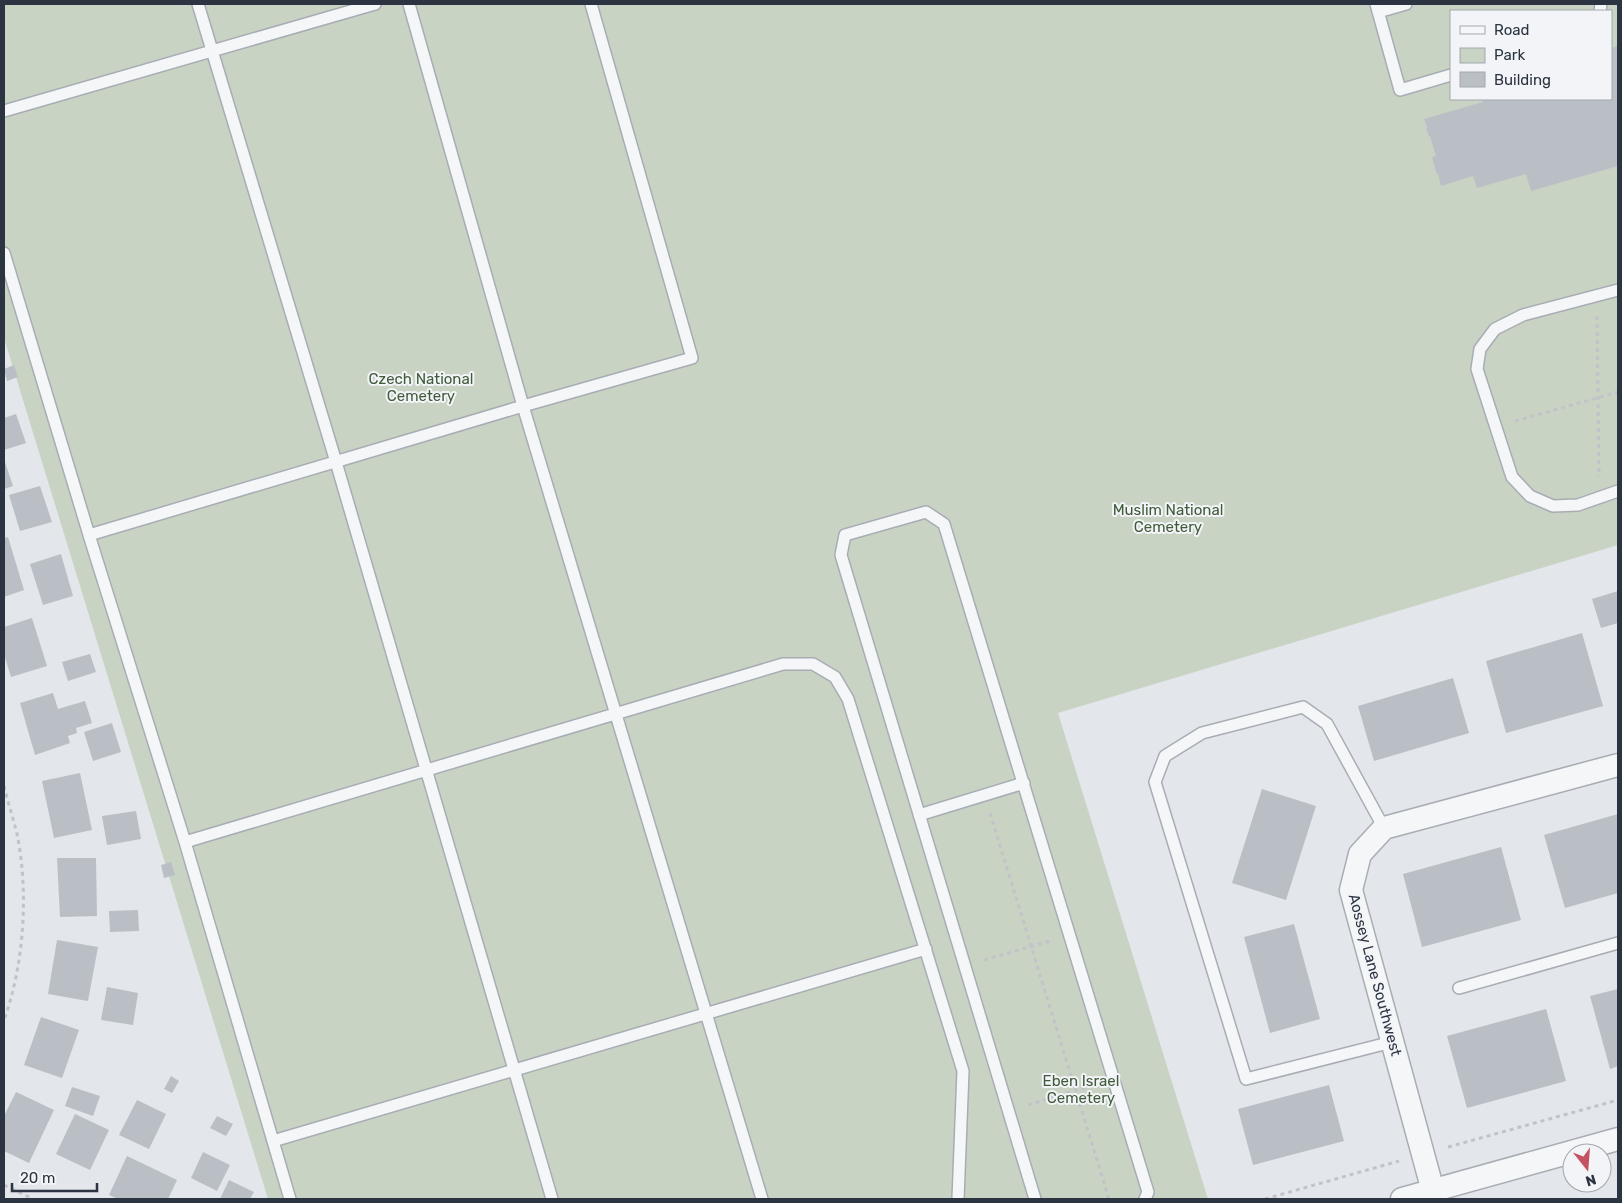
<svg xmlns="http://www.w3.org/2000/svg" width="1622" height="1203" font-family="Rubik,sans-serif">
	<rect width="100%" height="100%" fill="#e3e6ea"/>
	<path fill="#c8d3c4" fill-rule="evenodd" d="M4,4H1618V545L1058,713L1208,1199H268L4,338ZM1451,11H1611V99H1451Z"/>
	<path fill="#babfc6" d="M1618,46V166L1531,191L1526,174L1477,188L1473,176L1441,186L1438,174H1437L1434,166L1436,165H1434L1432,157L1436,156L1430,136H1429L1426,128L1428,127H1427L1424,119L1483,102L1482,99H1611V48Z
		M14,365L18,377L7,381L4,369Z
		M16,414L26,443L4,450V418Z
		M4,459L13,486L4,489Z
		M40,486L52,522L20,531L9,495Z
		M8,537L24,590L4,597V538Z
		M61,554L73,596L43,605L30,564Z
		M1618,591V623L1601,628L1592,599Z
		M32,618L47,666L11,677L4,654V627Z
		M1582,633L1603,706L1506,733L1486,661Z
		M90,654L96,672L68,681L62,662Z
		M1453,678L1469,733L1374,761L1358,706Z
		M53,693L58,709L85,701L92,723L76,728L77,733L68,736L70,743L35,755L20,703Z
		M112,723L121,752L93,761L84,732Z
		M80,773L92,830L54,838L42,781Z
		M1262,789L1316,806L1286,900L1232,883Z
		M136,811L141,839L107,845L102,816Z
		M1618,814V893L1565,908L1544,835Z
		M1501,847L1521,920L1422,947L1403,874Z
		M57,858H96L97,916L60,917Z
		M171,862L175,875L164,878L161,865Z
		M138,910L139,931L110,932L109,911Z
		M1294,924L1320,1019L1270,1033L1244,937Z
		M57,940L98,947L88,1001L48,994Z
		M107,987L138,993L133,1025L101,1020Z
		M1618,989V1066L1610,1069L1590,996Z
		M1546,1009L1566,1081L1467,1108L1447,1036Z
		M41,1017L79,1030L62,1078L24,1065Z
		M171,1076L179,1081L172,1093L164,1089Z
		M1329,1085L1344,1141L1253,1165L1238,1109Z
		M72,1087L100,1096L93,1116L65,1106Z
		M16,1092L54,1110L29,1163L4,1151V1116Z
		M137,1100L166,1114L149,1149L119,1135Z
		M75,1114L109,1130L90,1170L56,1154Z
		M217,1116L233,1124L226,1136L210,1128Z
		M203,1152L230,1165L217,1191L191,1178Z
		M127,1156L177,1180L168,1199H118L109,1195Z
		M229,1180L254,1192L250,1199H220Z"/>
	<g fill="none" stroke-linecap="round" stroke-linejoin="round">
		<defs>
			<path id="service" d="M198,4L336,462L552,1199
				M591,4L692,358L523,406L762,1199
				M1376,4L1400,90L1451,75
				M1600,11L1601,4
				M1378,12L1406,4
				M4,111L375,4
				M4,253L89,535L523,406L409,4
				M1618,290L1523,315L1495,329L1480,349L1477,369L1512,477L1530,496L1553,506L1578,505L1618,491
				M89,535L185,842L290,1199
				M919,815L1024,783
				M1384,828L1327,724L1303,707L1202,733L1165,756L1155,782L1246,1079L1392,1042
				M185,842L783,664H813L835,677L848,699L963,1071L958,1199
				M1459,988L1618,943
				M273,1141L926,949
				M1035,1199L841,555L845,535L926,512L944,524L1148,1192L1145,1199"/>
			<path id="minor" d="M1433,1191L1351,890L1360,854L1384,828L1618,765
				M1402,1199L1618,1139"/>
		</defs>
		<use href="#service" stroke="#a8adb4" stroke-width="14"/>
		<use href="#minor" stroke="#a8adb4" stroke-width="25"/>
		<path stroke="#c1c3c8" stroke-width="3" stroke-dasharray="4 4" stroke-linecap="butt" d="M1597,316L1599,477
			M1515,421L1618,392
			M4,786C8,802 13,818 17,834C29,892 24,965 4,1020
			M990,813L1109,1199
			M984,960L1050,941
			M1028,1105L1094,1085
			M1448,1147L1618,1100
			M4,1185L33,1199
			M1265,1199L1399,1161"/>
		<use href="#service" stroke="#f5f6f8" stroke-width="11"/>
		<use href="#minor" stroke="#f5f6f8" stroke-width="22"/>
	</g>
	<g text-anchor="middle" stroke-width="4" stroke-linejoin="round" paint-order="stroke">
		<g font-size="15" fill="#405b3a" stroke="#f2f4f7">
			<text x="421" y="384">Czech National<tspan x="421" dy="17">Cemetery</tspan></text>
			<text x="1168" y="515">Muslim National<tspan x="1168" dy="17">Cemetery</tspan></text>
			<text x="1081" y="1086">Eben Israel<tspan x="1081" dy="17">Cemetery</tspan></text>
		</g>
		<g font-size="15" fill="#2c3341" stroke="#f2f4f7">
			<text transform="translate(1375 975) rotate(75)" y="5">Aossey Lane Southwest</text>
		</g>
	</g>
	<rect width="1622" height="1203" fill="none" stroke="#2c3341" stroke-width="10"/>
	<rect x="1450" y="10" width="162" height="90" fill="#f2f4f7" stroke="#a3a7ae"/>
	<rect x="1460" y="26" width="25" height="8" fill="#f5f6f8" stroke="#a3a7ae"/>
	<text x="1494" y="35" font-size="15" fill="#2c3341">Road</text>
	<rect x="1460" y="48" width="25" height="15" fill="#c8d3c4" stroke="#a3a7ae"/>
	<text x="1494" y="60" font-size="15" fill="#2c3341">Park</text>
	<rect x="1460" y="72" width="25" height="15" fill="#babfc6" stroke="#a3a7ae"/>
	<text x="1494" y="85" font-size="15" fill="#2c3341">Building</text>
	<g transform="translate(1587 1168) rotate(163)"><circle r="24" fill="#f2f4f7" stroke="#a3a7ae"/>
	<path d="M0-4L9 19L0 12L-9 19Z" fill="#c55263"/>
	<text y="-8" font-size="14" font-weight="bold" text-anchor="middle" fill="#2c3341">N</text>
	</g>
	<path d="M12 1183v8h85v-8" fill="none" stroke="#2c3341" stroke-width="2.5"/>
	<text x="20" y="1183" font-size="15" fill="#2c3341" stroke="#f2f4f7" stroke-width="4" paint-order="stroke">20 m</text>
</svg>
